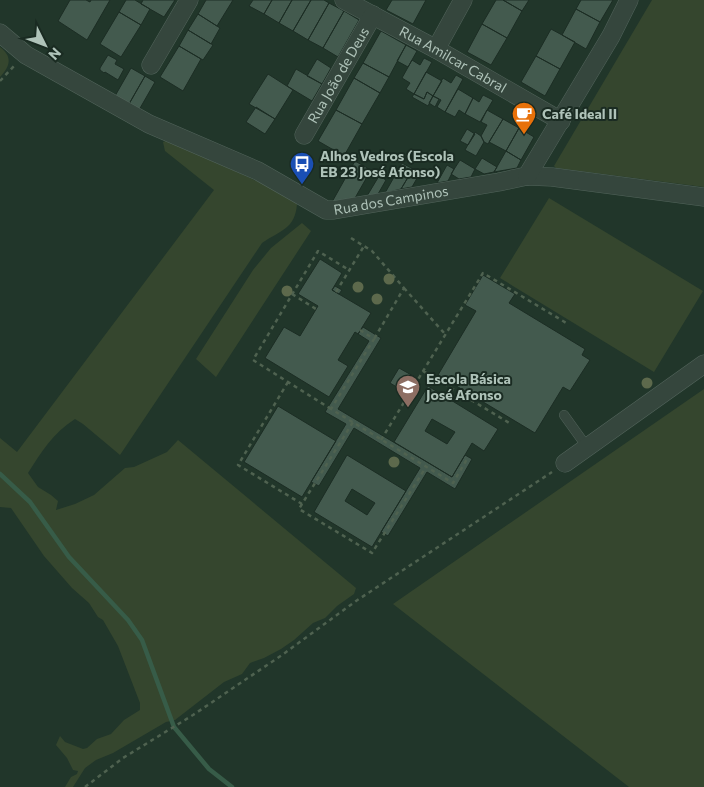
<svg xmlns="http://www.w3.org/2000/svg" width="704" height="787" font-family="Commissioner,sans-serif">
	<rect width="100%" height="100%" fill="#21362a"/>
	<path fill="#35462e" d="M652,0H704V187L556,168L554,166Z
		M0,47C13,57 10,66 0,77Z
		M168,140L291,197L297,204C295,229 281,230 262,243L120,455L83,424L75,419C53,433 42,451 28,473L38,487L51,495L58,501L56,510L75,504L94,495L125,468L134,467L167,452L178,440L356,588L354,594L337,606L325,618L313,623L294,640L281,649L264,658L250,663L242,674L224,682L175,720L166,722L113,753L96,760L85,768L73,787H65L71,777L77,774L78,771L73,770L67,758L56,745L60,736L65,742L83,749L87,748L97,739L111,734L124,720L140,710V703L118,646L103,620L98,617L89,603L72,588L44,556L11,508L0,507V438L17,452L214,190L165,151L163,142Z
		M549,198L703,291L654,372L500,278Z
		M302,223L311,231L216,377L196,359L253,270L271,248Z
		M704,389V787H629L393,604Z"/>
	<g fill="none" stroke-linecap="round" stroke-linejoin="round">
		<path stroke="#375c48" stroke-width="4.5" d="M0,474L30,502L69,557L128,620L142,640L174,727L209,769L232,787"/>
	</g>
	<path fill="#435a4e" stroke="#1c2d24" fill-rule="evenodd" d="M70,0H86L90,2L91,0H110L87,40L58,21Z
		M126,0H135L150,9L141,25L119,12Z
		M143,0H175L164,17L141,4Z
		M206,0H233L217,26L198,14Z
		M253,0H272L264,14L249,6Z
		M272,0H292L279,23L264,14Z
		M292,0H311L293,31L279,23Z
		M311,0H324L329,3L308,40L293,31Z
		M392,0H426L413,24L386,10Z
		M496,0H503L522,11L507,38L482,24Z
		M503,0H529L522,11Z
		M581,0H613L600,22L576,9Z
		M329,3L344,11L323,48L308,40Z
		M576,9L600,22L586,49L562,35Z
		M344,11L359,20L338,57L323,48Z
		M119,12L141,25L121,57L100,44Z
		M198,14L220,28L211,44L188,30Z
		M482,24L507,38L491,65L467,52Z
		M551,29L575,42L560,69L536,56Z
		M188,30L213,45L203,60L179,46Z
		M381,31L406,45L389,77L363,63Z
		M406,45L417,51L408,67L397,61Z
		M179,46L201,59L183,91L160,77Z
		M108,55L117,60L115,64L124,69L118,80L105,72L104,73L100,70V68Z
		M536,56L560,69L545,96L521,82Z
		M424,58L432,62L414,94L406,89L410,83L402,78L412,60L420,65Z
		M317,59L331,68L322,84L307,76Z
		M363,63L389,77L380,93L354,78Z
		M131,68L145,76L129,104L115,96Z
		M296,69L322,84L312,101L287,86Z
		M426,72L442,81L433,96L427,92L424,99L414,94Z
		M268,74L293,90L275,119L249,104Z
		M456,75L463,79L445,112L437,107L441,100L433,96L443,78L451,83Z
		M145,76L155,82L139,110L129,104Z
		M354,78L380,93L362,124L336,110Z
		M458,89L473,98L465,114L459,110L455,117L445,112Z
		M427,92L433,96L428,106L412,97L414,94L424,99Z
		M483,95L493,100L480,122L465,114L473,98L479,102Z
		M433,96L439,99L435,107L429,103Z
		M256,107L275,119L265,134L246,122Z
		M336,110L362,124L344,156L318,141Z
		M487,110L503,119L488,144L484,142L481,136L487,125L481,122Z
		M503,119L519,128L506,151L489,142Z
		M519,128L534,137L521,160L506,151Z
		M467,129L475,134L468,145L460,141Z
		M475,132L481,136L484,142L476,156L465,150Z
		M506,151L521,160L517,168L494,172Z
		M482,158L497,167L494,172L484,174L475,169Z
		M460,160L475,169L471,177L459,179L451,174Z
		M355,161L371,170L355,198L332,202Z
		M402,163L413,169L401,189L385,193Z
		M447,165L454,169L448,181L437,183Z
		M413,169L420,173L412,187L401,189Z
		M379,176L386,180L378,194L367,196Z
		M320,259L342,273L332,290L371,313L358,334L355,332L338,360L348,366L329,397L265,358L284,327L300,336L318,306L298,294Z
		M483,275L515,294L509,303L585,349L582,355L590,360L570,391L563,387L535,433L438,375L476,311L465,305Z
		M335,286L342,290L339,294L332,290Z
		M363,327L381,338L338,409L452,477L465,455L472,459L455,489L427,472L388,536L381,532L420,468L354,428L319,486L311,482L346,424L325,412L369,341L358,334Z
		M399,368L415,377L405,392L390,383Z
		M428,386L498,429L484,451L472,443L452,477L394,442ZM432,419L455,432L447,444L425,431Z
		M278,406L336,441L302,497L244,462Z
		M347,455L406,491L372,547L314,512ZM352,489L375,503L367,515L345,501Z"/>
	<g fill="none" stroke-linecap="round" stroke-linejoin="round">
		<defs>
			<path id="lane" d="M564,415L587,447"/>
			<g id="street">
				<path id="s1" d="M344,0L436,49L561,121"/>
				<path id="s2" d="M0,33L26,55L149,124L258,171L326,210H334L499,182L527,176L552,177L704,197"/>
				<path d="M436,49L463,0"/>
				<path d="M151,65L189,0"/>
				<path id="s3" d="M304,135L373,15"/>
				<path d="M527,176L611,36L629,0"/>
				<path d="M565,463L704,364"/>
			</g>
		</defs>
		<use href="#lane" stroke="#52645b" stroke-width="10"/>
		<use href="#street" stroke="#52645b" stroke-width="19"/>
		<path stroke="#4f6250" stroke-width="2.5" stroke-dasharray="4 4" stroke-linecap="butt" d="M0,81L14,66
			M351,238L372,251L404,288L374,339
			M404,288L445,334
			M336,292L364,246
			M292,294L316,309
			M360,330L374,339L331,409L453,483L467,459
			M423,371L511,424
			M288,382L238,465L302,504L353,422
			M331,409L253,360L318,251L349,270
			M381,440L483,273L568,324
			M302,504L299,509L372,553L426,467
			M85,787L123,758L193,715L282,655L356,601L552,472"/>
		<use href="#lane" stroke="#35463d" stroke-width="9"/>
		<use href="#street" stroke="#35463d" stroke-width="18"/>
	</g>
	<g fill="#5d694c">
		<circle cx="389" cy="279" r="5.5"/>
		<circle cx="358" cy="287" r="5.5"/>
		<circle cx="287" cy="291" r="5.5"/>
		<circle cx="377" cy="299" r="5.5"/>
		<circle cx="647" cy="383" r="5.5"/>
		<circle cx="394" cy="462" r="5.5"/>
	</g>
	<defs>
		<symbol id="cafe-pin" viewBox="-11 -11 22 30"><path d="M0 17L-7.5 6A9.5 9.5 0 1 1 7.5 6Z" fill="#e8710a" stroke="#1a2b22"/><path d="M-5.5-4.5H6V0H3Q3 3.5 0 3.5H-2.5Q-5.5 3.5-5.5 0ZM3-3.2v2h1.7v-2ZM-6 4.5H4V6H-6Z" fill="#fff"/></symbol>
		<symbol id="bus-pin" viewBox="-11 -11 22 30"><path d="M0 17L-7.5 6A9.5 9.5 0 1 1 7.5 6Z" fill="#1a4fb4" stroke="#1a2b22"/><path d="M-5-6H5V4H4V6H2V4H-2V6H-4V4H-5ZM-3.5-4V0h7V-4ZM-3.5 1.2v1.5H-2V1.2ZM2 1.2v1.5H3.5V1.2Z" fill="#fff"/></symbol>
		<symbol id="school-pin" viewBox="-11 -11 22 30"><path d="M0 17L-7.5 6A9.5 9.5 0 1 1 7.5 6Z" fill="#8d6e63" stroke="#1a2b22"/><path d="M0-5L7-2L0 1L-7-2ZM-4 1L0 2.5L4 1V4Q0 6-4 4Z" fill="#fff"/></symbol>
	</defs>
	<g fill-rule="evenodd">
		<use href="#cafe-pin" x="510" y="100" width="28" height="38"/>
		<use href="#bus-pin" x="288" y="150" width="28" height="38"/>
		<use href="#school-pin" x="394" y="373" width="28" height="38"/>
	</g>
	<g text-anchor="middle" stroke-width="4" stroke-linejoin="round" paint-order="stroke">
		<g font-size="14" fill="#afc3b9" stroke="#1a2b22">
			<text dy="5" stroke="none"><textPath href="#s1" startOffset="124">Rua Amilcar Cabral</textPath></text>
			<text dy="5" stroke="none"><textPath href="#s3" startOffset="69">Rua João de Deus</textPath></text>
			<text dy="5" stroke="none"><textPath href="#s2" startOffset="438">Rua dos Campinos</textPath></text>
		</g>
		<g font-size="14" font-weight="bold" fill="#afc3b9" stroke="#1a2b22" text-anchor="start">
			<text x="542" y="119">Café Ideal II</text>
			<text x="320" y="161">Alhos Vedros (Escola<tspan x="320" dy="16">EB 23 José Afonso)</tspan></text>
			<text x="426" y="384">Escola Básica<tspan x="426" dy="16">José Afonso</tspan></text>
		</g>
	</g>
	<g transform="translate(45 45) rotate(132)" stroke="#1a2b22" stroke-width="4" paint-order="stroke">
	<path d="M0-4L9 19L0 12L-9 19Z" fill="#afc3b9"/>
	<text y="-8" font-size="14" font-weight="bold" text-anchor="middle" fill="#afc3b9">N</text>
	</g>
</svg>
